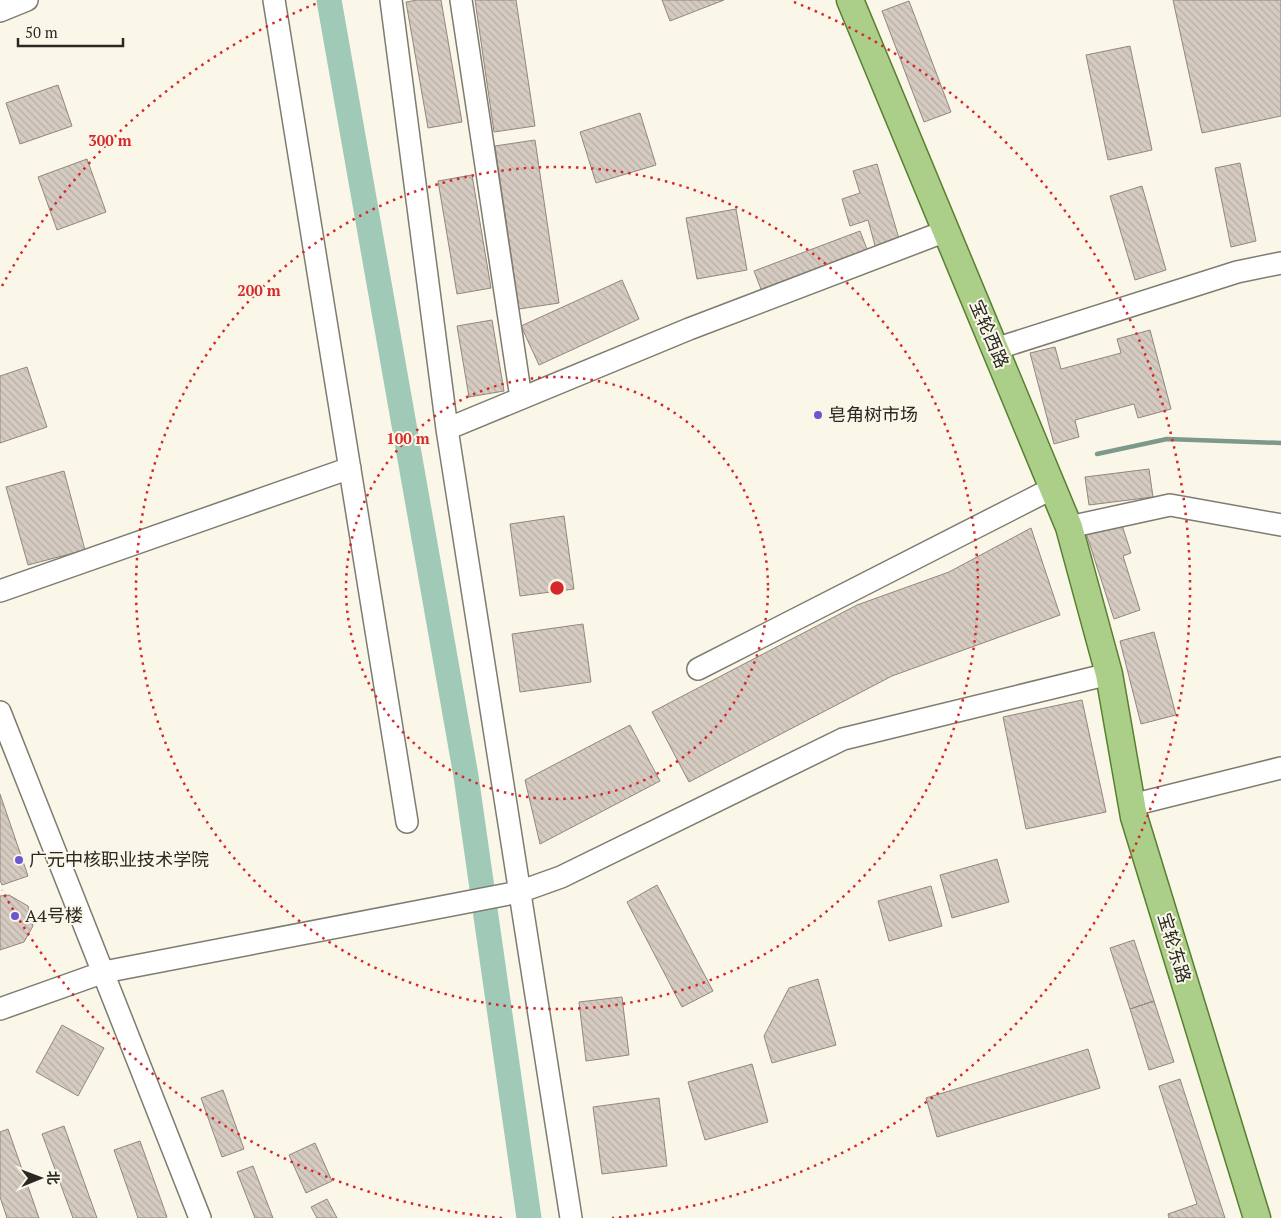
<svg xmlns="http://www.w3.org/2000/svg" width="1281" height="1218" font-family="'PT Serif','Noto Sans SC',serif">
	<defs>
		<pattern id="building-back-hatch" width="6" height="6" patternUnits="userSpaceOnUse" patternTransform="scale(1.25)"><rect width="6" height="6" fill="#d6cbc1"/><path d="M-1 5l2 2M0 0l6 6M5-1l2 2" fill="none" stroke="#b8aea6"/></pattern>
	</defs>
	<rect width="100%" height="100%" fill="#faf7e9"/>
	<g fill="none" stroke-linecap="round" stroke-linejoin="round">
		<path stroke="#7c998b" stroke-width="4.5" d="M1097,454L1167,439L1281,443"/>
		<path stroke="#a0cab7" stroke-width="25" d="M329,0L466,776L529,1218"/>
	</g>
	<path fill="url(#building-back-hatch)" stroke="#92877e" d="M417,0H441L462,122L428,128L406,2Z
		M475,0H516L535,126L494,132Z
		M662,0H724L670,21Z
		M1173,0H1281V116L1202,133Z
		M909,1L951,112L924,122L882,11Z
		M1130,46L1152,150L1108,160L1086,55Z
		M58,85L72,126L20,144L6,103Z
		M640,113L656,165L596,183L580,132Z
		M535,140L559,303L519,309L495,146Z
		M87,159L106,212L57,230L38,177Z
		M1240,163L1256,241L1231,247L1215,168Z
		M877,164L900,242L876,249L868,220L850,226L842,199L860,193L853,171Z
		M472,175L491,288L457,294L438,181Z
		M1142,186L1166,270L1135,280L1110,196Z
		M736,209L747,270L697,279L686,218Z
		M860,231L870,257L764,297L754,271Z
		M622,280L639,319L539,365L521,326Z
		M492,320L504,391L469,397L457,326Z
		M1150,330L1171,409L1138,418L1134,404L1075,420L1079,437L1054,444L1030,353L1055,347L1061,369L1121,353L1117,339Z
		M27,367L47,427L0,443V376Z
		M1149,469L1153,497L1089,505L1085,477Z
		M64,471L85,550L28,565L6,487Z
		M564,516L574,589L520,596L510,524Z
		M1121,522L1131,553L1123,556L1140,610L1114,619L1086,533Z
		M1031,528L1060,615L892,676L689,782L652,712L857,605L949,572Z
		M583,624L591,682L520,692L512,634Z
		M1154,632L1176,715L1141,724L1120,641Z
		M1082,700L1106,812L1026,829L1003,717Z
		M630,725L660,781L540,844L525,780Z
		M0,794L28,876L2,885L0,880Z
		M997,859L1009,902L952,918L940,875Z
		M657,885L713,991L682,1007L627,902Z
		M931,886L942,926L889,941L878,901Z
		M9,895L28,906L33,926L24,942L0,950V896Z
		M1134,940L1154,1001L1130,1009L1110,948Z
		M818,979L836,1045L772,1063L764,1036L789,988Z
		M622,997L629,1055L586,1061L579,1002Z
		M1154,1001L1174,1062L1149,1070L1130,1009Z
		M62,1025L104,1048L78,1096L36,1072Z
		M1088,1049L1100,1088L937,1137L926,1098Z
		M752,1064L768,1122L705,1140L688,1082Z
		M1180,1079L1225,1218H1169L1168,1214L1197,1204L1159,1086Z
		M223,1090L244,1149L222,1157L201,1098Z
		M659,1098L667,1166L602,1174L593,1107Z
		M64,1126L97,1218H73L42,1134Z
		M8,1129L39,1218H7L0,1197V1132Z
		M140,1141L167,1217L165,1218H138L114,1150Z
		M315,1143L332,1181L306,1193L289,1155Z
		M253,1166L273,1218H255L237,1172Z
		M327,1199L337,1218H317L311,1207Z"/>
	<g fill="none" stroke-linecap="round" stroke-linejoin="round">
		<defs>
			<path id="minor" d="M274,0L407,822
				M391,0L447,429L571,1218
				M461,0L521,398
				M0,11L27,0
				M995,349L1237,272L1281,263
				M447,429L689,329L946,231
				M1069,527L1170,505L1281,525
				M0,591L350,468
				M698,669L1053,488
				M0,712L200,1218
				M1132,805L1281,768
				M0,1009L104,972L519,892L561,877L843,739L1109,674"/>
			<path id="major" d="M850,0L1069,527L1109,674L1134,817L1257,1218"/>
		</defs>
		<use href="#minor" stroke="#7e7c70" stroke-width="24"/>
		<use href="#major" stroke="#597f31" stroke-width="29"/>
		<use href="#minor" stroke="#fff" stroke-width="21"/>
		<use href="#major" stroke="#abce88" stroke-width="26"/>
	</g>
	<g fill="none" stroke="#d62828" stroke-width="2.5" stroke-dasharray="2.5 5">
		<circle cx="557" cy="588" r="211"/>
		<circle cx="557" cy="588" r="421"/>
		<path d="M502 1218A632 632 0 0 1 2 890M2 286A632 632 0 0 1 320 2M794 2A632 632 0 0 1 612 1218"/>
	</g>
	<g fill="#6d57d1" stroke="#faf7e9" stroke-width="2">
		<circle cx="818" cy="415" r="5"/>
		<circle cx="19" cy="860" r="5"/>
		<circle cx="15" cy="916" r="5"/>
	</g>
	<g text-anchor="middle" stroke-width="4" stroke-linejoin="round" paint-order="stroke">
		<g font-size="18" fill="#292823" stroke="#faf7e9">
			<text transform="translate(989 334) rotate(67)" y="6">宝轮西路</text>
			<text transform="translate(1174 948) rotate(73)" y="6">宝轮东路</text>
		</g>
		<g font-size="18" fill="#292823" stroke="#faf7e9" text-anchor="start">
			<text x="828" y="421">皂角树市场</text>
			<text x="29" y="866">广元中核职业技术学院</text>
			<text x="25" y="922">A4号楼</text>
		</g>
	</g>
	<circle cx="557" cy="588" r="8" fill="#d62828" stroke="#faf7e9" stroke-width="2.5"/>
	<g font-size="15" text-anchor="middle" font-weight="bold" fill="#d62828" stroke="#faf7e9" stroke-width="4" stroke-linejoin="round" paint-order="stroke">
		<text x="110" y="146">300 m</text>
		<text x="259" y="296">200 m</text>
		<text x="408" y="444">100 m</text>
	</g>
	<g transform="translate(40 1178) rotate(89)" stroke="#faf7e9" stroke-width="4" paint-order="stroke">
	<path d="M0-4L9 19L0 12L-9 19Z" fill="#292823"/>
	<text y="-8" font-size="14" font-weight="bold" text-anchor="middle" fill="#292823">北</text>
	</g>
	<path d="M18 38v8h105v-8" fill="none" stroke="#292823" stroke-width="2.5"/>
	<text x="25" y="38" font-size="15" fill="#292823" stroke="#faf7e9" stroke-width="4" paint-order="stroke">50 m</text>
</svg>
